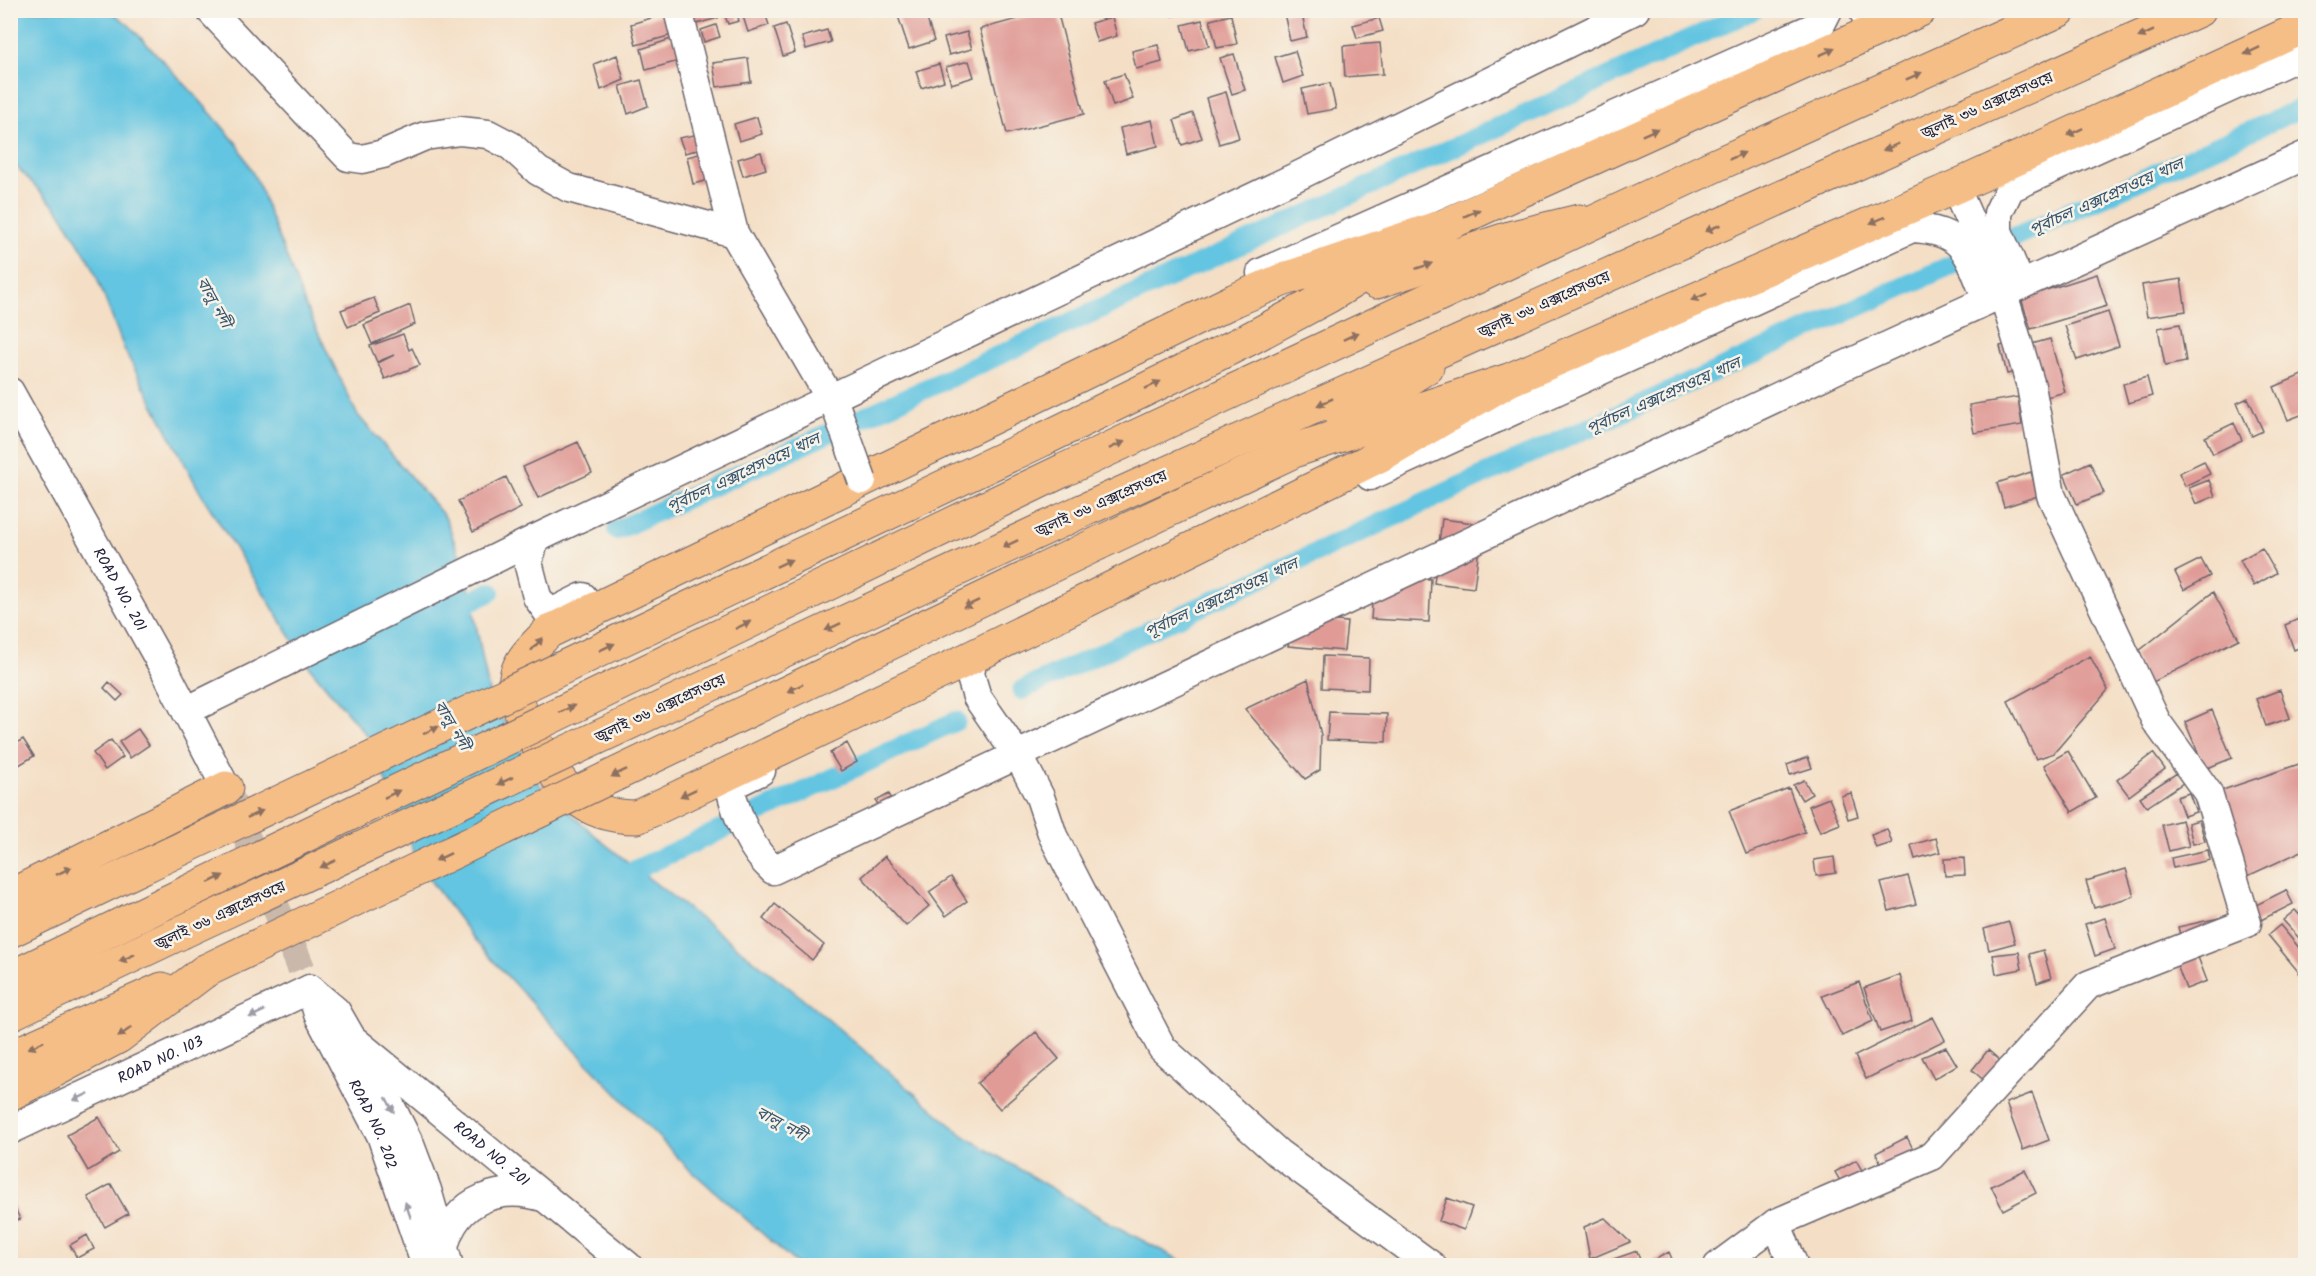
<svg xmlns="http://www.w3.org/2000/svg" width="2316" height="1276" font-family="Kalam,'Noto Sans Bengali',sans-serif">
	<rect width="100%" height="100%" fill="#f7f3e8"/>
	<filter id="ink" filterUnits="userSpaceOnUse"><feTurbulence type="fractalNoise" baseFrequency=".0167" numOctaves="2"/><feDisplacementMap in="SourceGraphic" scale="12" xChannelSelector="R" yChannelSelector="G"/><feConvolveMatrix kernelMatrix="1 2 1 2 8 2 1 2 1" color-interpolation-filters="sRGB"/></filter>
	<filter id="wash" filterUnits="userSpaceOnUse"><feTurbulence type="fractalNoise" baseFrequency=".008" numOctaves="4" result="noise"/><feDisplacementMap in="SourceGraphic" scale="24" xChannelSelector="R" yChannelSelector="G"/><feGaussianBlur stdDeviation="1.35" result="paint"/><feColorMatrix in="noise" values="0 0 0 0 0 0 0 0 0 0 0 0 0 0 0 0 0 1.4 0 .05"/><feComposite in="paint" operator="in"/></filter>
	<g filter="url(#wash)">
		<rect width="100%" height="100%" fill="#f4dfc6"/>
		<path fill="#63c5e1" stroke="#42748e" stroke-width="1.5" d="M11,11H110L129,25L196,96L238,145L257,181L306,307L357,414L445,517L466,572L490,697L541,787L605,844L810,1004L964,1136L1108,1222L1189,1265H798L687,1167L575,1050L477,943L420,867L368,737L311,669L200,492L125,351L92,265L60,212L11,161Z"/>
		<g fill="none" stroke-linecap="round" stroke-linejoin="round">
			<path stroke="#63c5e1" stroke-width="20" d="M617,530L1754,10
				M449,612L490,592
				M1022,690L1479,477L2306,106
				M613,880L956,721"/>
		</g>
		<g id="blocks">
			<path fill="#e09b97" d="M698,10H716L718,18L685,27L682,15Z
				M723,10H736L739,21L728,24Z
				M741,10H764L769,25L748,32Z
				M896,10H924L934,41L909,49Z
				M1051,10H1057L1084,114L1007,134L980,29Z
				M1171,10H1188L1189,11L1172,16Z
				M1301,10L1307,37L1290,41L1284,13Z
				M671,12L676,34L636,45L631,24Z
				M1231,15L1237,44L1217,48L1210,20Z
				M1112,17L1117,36L1097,42L1091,23Z
				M1379,18L1383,31L1357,38L1353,25Z
				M1202,20L1209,46L1189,51L1182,25Z
				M786,24L795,52L783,56L774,28Z
				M716,25L720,37L704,42L701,30Z
				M827,30L831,42L806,49L802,37Z
				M967,32L972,49L949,55L944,38Z
				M680,36L686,59L646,70L641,49Z
				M1380,43L1383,74L1345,77L1343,46Z
				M1158,45L1162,62L1136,69L1132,51Z
				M1295,51L1303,76L1283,83L1275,57Z
				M1234,54L1245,90L1232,94L1220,58Z
				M617,55L624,80L601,90L594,64Z
				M748,58L751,82L717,87L713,63Z
				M969,61L974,77L951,84L946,67Z
				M939,64L944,81L921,88L916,71Z
				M1124,74L1133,99L1113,106L1105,80Z
				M641,80L648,106L628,114L620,86Z
				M1330,83L1336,109L1307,114L1302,89Z
				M1226,92L1239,138L1219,144L1206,98Z
				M1193,113L1202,138L1182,145L1174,120Z
				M757,117L762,134L739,141L734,124Z
				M1152,120L1158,146L1126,154L1120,128Z
				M704,133L708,147L685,153L679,138Z
				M761,152L766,169L743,176L738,159Z
				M703,153L709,180L693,184L687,157Z
				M2097,274L2107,306L2031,329L2021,298Z
				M2181,279L2186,311L2147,317L2142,285Z
				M374,298L380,313L348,327L341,310Z
				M410,305L415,324L372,344L364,325Z
				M2108,312L2119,346L2077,360L2065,326Z
				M2180,324L2186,362L2165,366L2158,328Z
				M403,334L409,350L412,348L420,365L385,379L378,363L394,355L377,362L370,346Z
				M2050,339L2065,392L2043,398L2028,345Z
				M2013,343L2020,371L2007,374L2000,346Z
				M2304,374L2306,413L2288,420L2274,387Z
				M2147,377L2152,396L2128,403L2123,384Z
				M2018,397L2022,425L1974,433L1969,405Z
				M2248,398L2263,431L2252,436L2237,403Z
				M2234,423L2242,440L2213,454L2205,437Z
				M578,442L592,473L538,498L523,467Z
				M2204,461L2210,474L2185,486L2179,473Z
				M2090,462L2104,493L2077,504L2064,474Z
				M2031,472L2038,496L2004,507L1997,483Z
				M506,477L521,508L473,532L458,501Z
				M2209,480L2215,496L2196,504L2189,488Z
				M1442,519L1482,524L1474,588L1434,583Z
				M2262,548L2276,573L2254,586L2240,560Z
				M2201,559L2210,576L2184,590L2175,572Z
				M1374,576L1431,579L1429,622L1371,619Z
				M2213,592L2239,639L2147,685L2134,655Z
				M2306,616V645L2294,650L2285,625Z
				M1291,617L1347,622L1344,651L1288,646Z
				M1323,656L1369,658L1368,690L1322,688Z
				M2090,656L2108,690L2054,753L2036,759L2008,701Z
				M1308,679L1321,735L1320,770L1305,779L1245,709Z
				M109,682L123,695L117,701L104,688Z
				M2280,690L2290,718L2266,726L2256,699Z
				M2212,710L2232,758L2205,769L2185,722Z
				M1329,712L1387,714L1386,742L1327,740Z
				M138,729L149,745L130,758L119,742Z
				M23,739L34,756L14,768L10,762V747Z
				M111,740L123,757L105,770L93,753Z
				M847,743L857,762L841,771L830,753Z
				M2068,751L2096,798L2072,812L2044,765Z
				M2153,753L2165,769L2129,796L2117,780Z
				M1808,757L1812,768L1790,775L1787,765Z
				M2302,763L2306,773V849L2239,880L2214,793Z
				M2177,773L2183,783L2147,807L2140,797Z
				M1804,780L1812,794L1802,800L1793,785Z
				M1789,788L1805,832L1746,854L1729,811Z
				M1851,793L1858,816L1848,819L1841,796Z
				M2189,793L2196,812L2184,816L2177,797Z
				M889,794L902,818L889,825L876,801Z
				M1829,798L1840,824L1820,832L1809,806Z
				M2182,820L2189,846L2169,851L2162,825Z
				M2199,820L2205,841L2193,844L2188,823Z
				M1887,829L1892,843L1876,848L1871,835Z
				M1936,838L1940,852L1915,859L1911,845Z
				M2208,850L2210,860L2173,868L2171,858Z
				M885,856L929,906L906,926L862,877Z
				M1834,857L1836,873L1816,876L1814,860Z
				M1964,858L1965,875L1945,876L1944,859Z
				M2126,869L2134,896L2094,908L2086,881Z
				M1908,876L1916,904L1889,911L1881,883Z
				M951,877L967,901L946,916L929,892Z
				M2286,890L2293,904L2253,924L2246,910Z
				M775,904L824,945L812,960L763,919Z
				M2295,910L2306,922V946L2283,920Z
				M2223,917L2181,939L2178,927Z
				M2105,918L2115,949L2095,956L2085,924Z
				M2009,922L2015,943L1989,950L1984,929Z
				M2280,925L2306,956V981L2268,935Z
				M2043,950L2051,978L2037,983L2029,954Z
				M2019,952L2022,969L1996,974L1993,955Z
				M2198,957L2207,981L2186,989L2177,965Z
				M1900,975L1912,1021L1880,1032L1864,988Z
				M1859,982L1873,1021L1842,1036L1822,996Z
				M1933,1017L1945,1040L1866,1079L1855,1056Z
				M1036,1032L1059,1059L1000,1109L977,1083Z
				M1946,1047L1957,1065L1934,1079L1922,1057Z
				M1988,1050L2003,1063L1987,1083L1972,1070Z
				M2032,1093L2049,1140L2023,1150L2006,1103Z
				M99,1117L119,1152L88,1171L67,1135Z
				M1907,1137L1915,1153L1884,1169L1876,1153Z
				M1856,1160L1864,1174L1843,1186L1835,1172Z
				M2025,1170L2036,1193L2003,1210L1991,1186Z
				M111,1184L128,1214L105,1227L88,1197Z
				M10,1198L20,1219L10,1223Z
				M1447,1198L1472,1207L1464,1230L1439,1221Z
				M1605,1218L1630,1242L1590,1259L1584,1227Z
				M87,1235L94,1249L77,1258L70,1245Z
				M1637,1251L1642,1266H1610L1608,1261Z
				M1669,1252L1675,1266H1643Z"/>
		</g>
	</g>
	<g filter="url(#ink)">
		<use href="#blocks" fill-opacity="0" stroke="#6c646c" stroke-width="1.5"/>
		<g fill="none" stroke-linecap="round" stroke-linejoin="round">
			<path stroke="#cab9aa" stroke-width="28" stroke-dasharray="28 14" stroke-linecap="butt" d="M226,788L310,989"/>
			<defs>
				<g id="minor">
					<path d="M210,10L348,157L362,159L383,154L425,136L460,131L488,134L511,146L538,171L569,188L734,233"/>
					<path d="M678,10L734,233L837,410"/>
					<path d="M1863,10L1873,31"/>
					<path d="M1261,273L1821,24L1828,10"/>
					<path d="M2021,285L1998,231V213L2010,188L2306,53"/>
					<path id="s1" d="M10,392L166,672L226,788"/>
					<path d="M1370,476L1912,228C1966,230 1969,256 1987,300"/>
					<path d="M535,539L528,562L537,597L549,614L583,597"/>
					<path d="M973,657L970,674L977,697L1022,762L1040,797L1053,836L1162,1048L1278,1153L1432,1266"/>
					<path d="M186,711L535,539L1302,174L1635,10"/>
					<path d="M761,771L730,786C736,816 751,850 773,870L1837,369L2306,155"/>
					<path d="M310,989L336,1011L390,1105L410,1145L427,1190L449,1266"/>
					<path id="s2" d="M313,997L318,1014L381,1135L426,1266"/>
					<path id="s3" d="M355,1041L628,1266"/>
					<path id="s4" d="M10,1130L310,989"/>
					<path d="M1776,1223L1794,1266"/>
					<path d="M444,1247C456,1197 502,1184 546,1198"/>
					<path d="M1718,1266L1776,1223L1932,1156L2088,985L2247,923L2208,793L2156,721L2051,495L2031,386L2005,300L1955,187"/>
				</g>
				<path id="major" d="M1443,226L1282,280L1235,300L548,632C537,644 519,659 516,677C513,701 525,723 536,742C562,788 580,817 637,817L958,664L1381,455L1509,380
					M1376,282L1513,237L1579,221
					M1342,421L1427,367
					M1044,439L1249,339L1329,296L1443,226L1920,10
					M1099,543L1296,450L1509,380L1955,187L2306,26
					M10,896L226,788
					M10,931L145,866
					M10,1057L162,989
					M10,1094L118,1037L205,971"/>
				<path id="highway" d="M1064,470L1716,165L2060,10
					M1082,511L2199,10
					M10,978L163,904
					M10,1014L180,933"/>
			</defs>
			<use href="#minor" stroke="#6c646c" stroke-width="31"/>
			<use href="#major" stroke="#6c646c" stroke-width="35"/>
			<use href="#highway" stroke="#6c646c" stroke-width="35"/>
			<use href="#minor" stroke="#fff" stroke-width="28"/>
			<use href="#major" stroke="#f6be87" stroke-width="33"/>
			<use href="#highway" stroke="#f6be87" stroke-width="33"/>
			<defs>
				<path id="minor-bridge" d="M837,410L862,480"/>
				<path id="major-bridge" d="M145,866L1044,439
					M205,971L1099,543"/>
				<path id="highway-bridge" d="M163,904L1064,470
					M180,933L1082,511"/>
			</defs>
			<use href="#minor-bridge" stroke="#6c646c" stroke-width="31" stroke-linecap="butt"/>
			<use href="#major-bridge" stroke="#6c646c" stroke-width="35" stroke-linecap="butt"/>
			<use href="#highway-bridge" stroke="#6c646c" stroke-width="35" stroke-linecap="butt"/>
			<use href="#minor-bridge" stroke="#fff" stroke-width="28"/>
			<use href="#major-bridge" stroke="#f6be87" stroke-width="33"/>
			<use href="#highway-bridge" stroke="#f6be87" stroke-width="33"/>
		</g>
		<defs><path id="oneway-solid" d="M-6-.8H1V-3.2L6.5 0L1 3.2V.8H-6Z" transform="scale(1.5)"/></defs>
		<g fill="#8c7061">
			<use href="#oneway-solid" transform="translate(2146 34) rotate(156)"/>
			<use href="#oneway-solid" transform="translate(2252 51) rotate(155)"/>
			<use href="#oneway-solid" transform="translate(1827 52) rotate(-24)"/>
			<use href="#oneway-solid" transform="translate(1914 76) rotate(-24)"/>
			<use href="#oneway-solid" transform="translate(1650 132) rotate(-24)"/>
			<use href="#oneway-solid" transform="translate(2075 132) rotate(155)"/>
			<use href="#oneway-solid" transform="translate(1891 147) rotate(156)"/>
			<use href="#oneway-solid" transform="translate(1737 156) rotate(-24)"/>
			<use href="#oneway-solid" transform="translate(1472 213) rotate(-24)"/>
			<use href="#oneway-solid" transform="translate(1878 220) rotate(157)"/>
			<use href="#oneway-solid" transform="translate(1713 228) rotate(156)"/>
			<use href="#oneway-solid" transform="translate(1424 266) rotate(-19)"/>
			<use href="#oneway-solid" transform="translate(1699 297) rotate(157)"/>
			<use href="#oneway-solid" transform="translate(1351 336) rotate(-25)"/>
			<use href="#oneway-solid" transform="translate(1153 385) rotate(-26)"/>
			<use href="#oneway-solid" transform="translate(1325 402) rotate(156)"/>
			<use href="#oneway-solid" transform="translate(1117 445) rotate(-25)"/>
			<use href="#oneway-solid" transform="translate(1010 544) rotate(155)"/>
			<use href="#oneway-solid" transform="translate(784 563) rotate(-25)"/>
			<use href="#oneway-solid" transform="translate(971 604) rotate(154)"/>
			<use href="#oneway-solid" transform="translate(743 625) rotate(-26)"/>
			<use href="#oneway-solid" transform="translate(833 627) rotate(155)"/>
			<use href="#oneway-solid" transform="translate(537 644) rotate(-48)"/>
			<use href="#oneway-solid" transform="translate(607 647) rotate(-25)"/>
			<use href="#oneway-solid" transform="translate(795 688) rotate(154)"/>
			<use href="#oneway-solid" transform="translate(567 709) rotate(-26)"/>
			<use href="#oneway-solid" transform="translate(431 730) rotate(-25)"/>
			<use href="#oneway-solid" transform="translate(619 773) rotate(154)"/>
			<use href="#oneway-solid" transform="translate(505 781) rotate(155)"/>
			<use href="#oneway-solid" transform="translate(688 793) rotate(155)"/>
			<use href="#oneway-solid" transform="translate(392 794) rotate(-26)"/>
			<use href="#oneway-solid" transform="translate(255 814) rotate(-25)"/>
			<use href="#oneway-solid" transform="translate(443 857) rotate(154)"/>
			<use href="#oneway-solid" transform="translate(328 864) rotate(155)"/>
			<use href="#oneway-solid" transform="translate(64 871) rotate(-26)"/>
			<use href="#oneway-solid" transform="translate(216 879) rotate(-26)"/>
			<use href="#oneway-solid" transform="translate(127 958) rotate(155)"/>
			<use href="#oneway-solid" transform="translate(125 1032) rotate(144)"/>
			<use href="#oneway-solid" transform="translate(36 1045) rotate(155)"/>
		</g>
		<g fill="#9c9ca7">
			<use href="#oneway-solid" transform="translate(257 1014) rotate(155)"/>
			<use href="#oneway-solid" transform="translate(81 1097) rotate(155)"/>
			<use href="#oneway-solid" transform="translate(390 1105) rotate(62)"/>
			<use href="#oneway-solid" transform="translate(408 1210) rotate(-109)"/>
		</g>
	</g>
	<g text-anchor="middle" stroke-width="5" stroke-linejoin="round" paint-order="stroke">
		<g font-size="15" fill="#22223b" stroke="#f7f3e8">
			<text transform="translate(1987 105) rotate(-24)" y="5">জুলাই ৩৬ এক্সপ্রেসওয়ে</text>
			<text transform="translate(1544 304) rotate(-24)" y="5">জুলাই ৩৬ এক্সপ্রেসওয়ে</text>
			<text transform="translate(1101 503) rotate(-24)" y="5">জুলাই ৩৬ এক্সপ্রেসওয়ে</text>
			<text dy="5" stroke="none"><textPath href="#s1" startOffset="226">ROAD NO. 201</textPath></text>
			<text transform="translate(660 708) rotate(-25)" y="5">জুলাই ৩৬ এক্সপ্রেসওয়ে</text>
			<text transform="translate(220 915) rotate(-25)" y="5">জুলাই ৩৬ এক্সপ্রেসওয়ে</text>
			<text dy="5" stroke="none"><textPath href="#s4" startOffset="166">ROAD NO. 103</textPath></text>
			<text dy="5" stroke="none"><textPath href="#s2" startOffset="141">ROAD NO. 202</textPath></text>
			<text dy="5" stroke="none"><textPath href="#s3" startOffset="177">ROAD NO. 201</textPath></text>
		</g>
		<g font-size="16" font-style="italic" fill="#36536d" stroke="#f7f3e8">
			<text transform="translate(2106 196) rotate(-24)" y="6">পূর্বাচল এক্সপ্রেসওয়ে খাল</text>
			<text transform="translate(215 302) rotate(61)" y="6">বালু নদী</text>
			<text transform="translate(1663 395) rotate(-24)" y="6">পূর্বাচল এক্সপ্রেসওয়ে খাল</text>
			<text transform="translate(743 472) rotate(-25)" y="6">পূর্বাচল এক্সপ্রেসওয়ে খাল</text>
			<text transform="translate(1221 597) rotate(-25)" y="6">পূর্বাচল এক্সপ্রেসওয়ে খাল</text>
			<text transform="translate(453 725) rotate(59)" y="6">বালু নদী</text>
			<text transform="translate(782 1123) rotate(28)" y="6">বালু নদী</text>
		</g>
	</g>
	<rect width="2316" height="1276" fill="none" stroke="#f7f3e8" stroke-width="36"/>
</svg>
